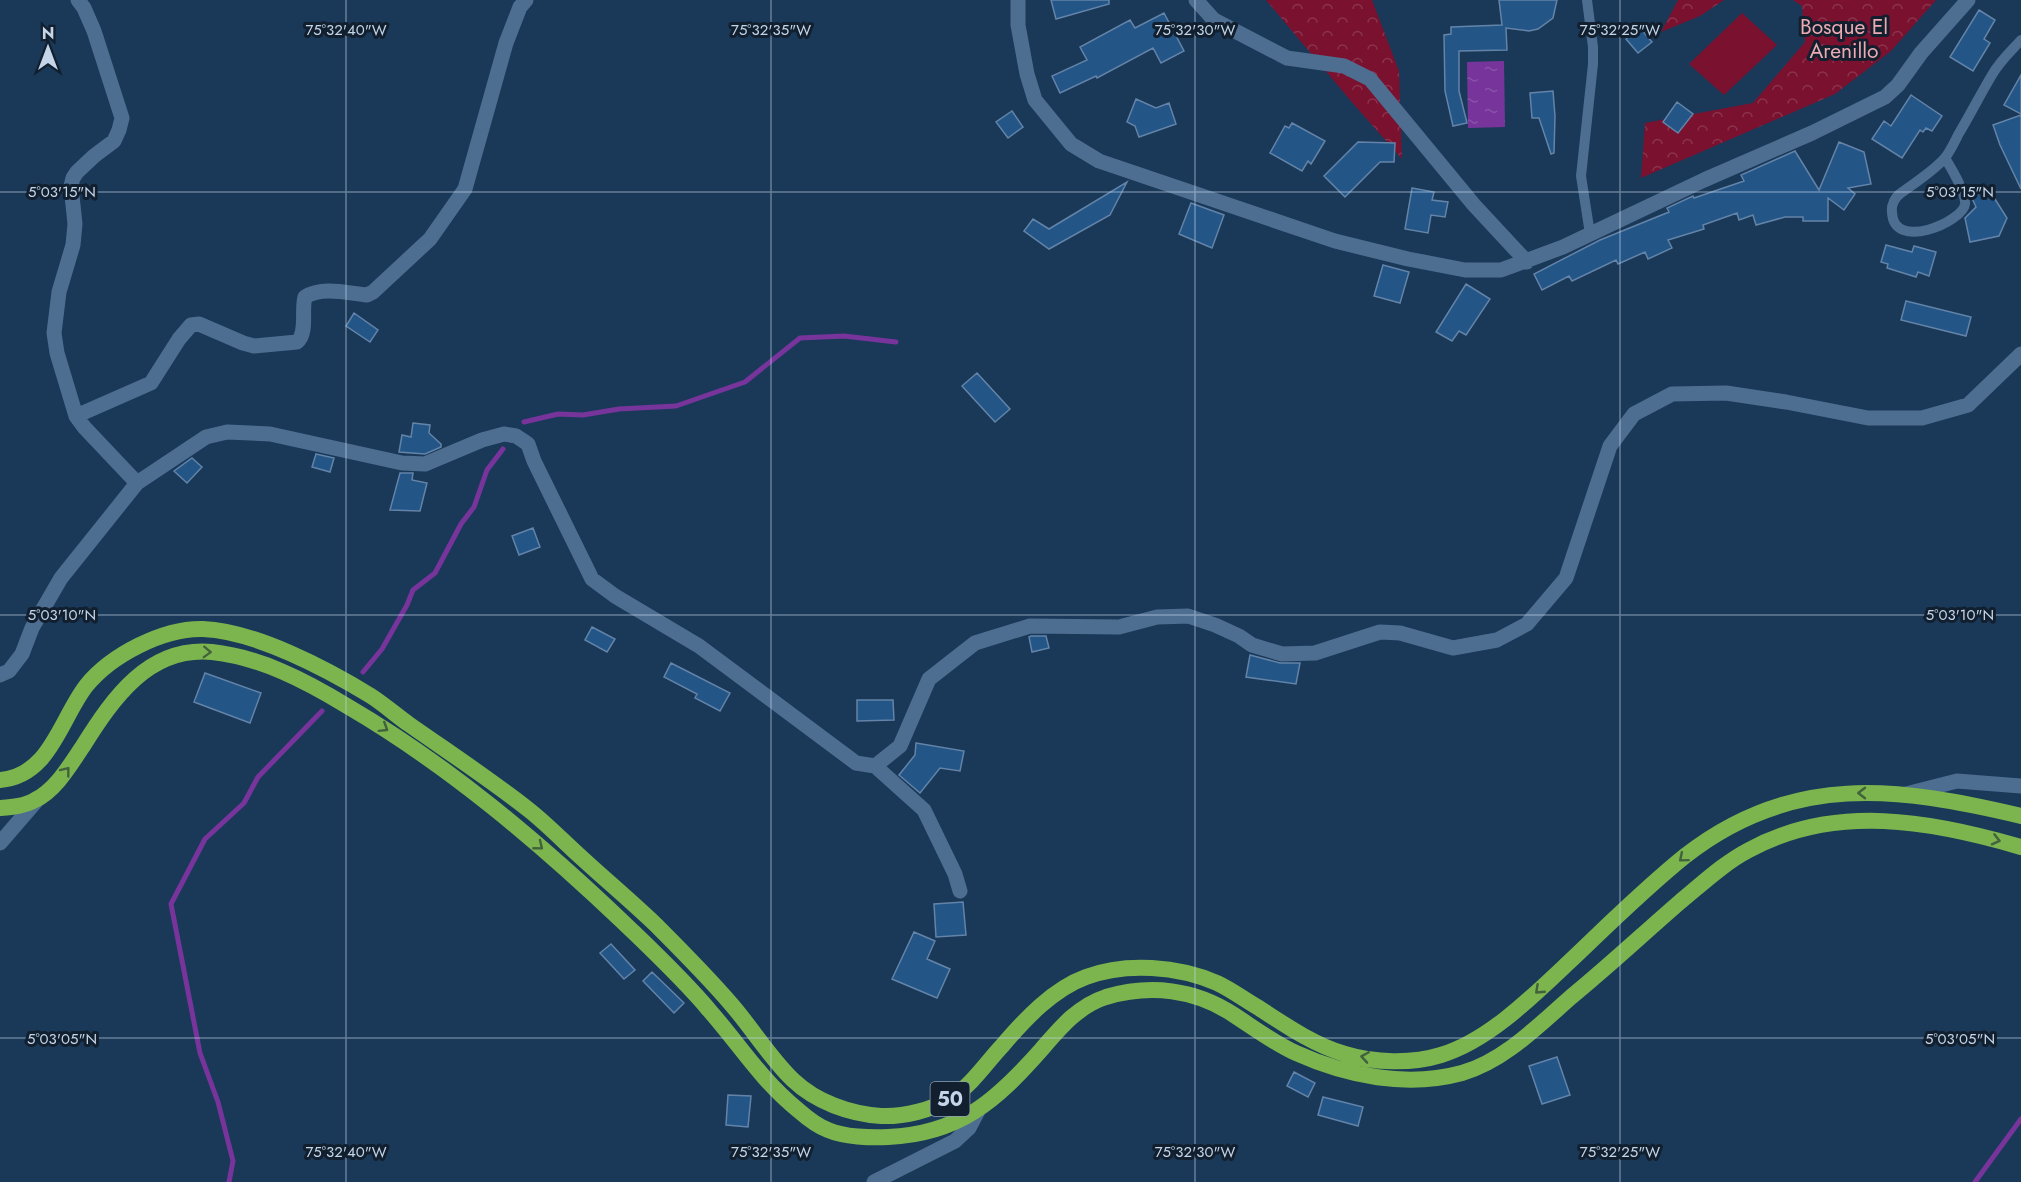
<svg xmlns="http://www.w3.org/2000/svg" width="2021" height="1182" font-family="Jost,sans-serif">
	<defs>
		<pattern id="forest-crowns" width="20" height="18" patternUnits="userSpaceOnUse" patternTransform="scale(1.5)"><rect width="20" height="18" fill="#7a112f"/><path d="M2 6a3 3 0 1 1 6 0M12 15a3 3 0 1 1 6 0" fill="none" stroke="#8b334d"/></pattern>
		<pattern id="water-ripples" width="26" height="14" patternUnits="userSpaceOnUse" patternTransform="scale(1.5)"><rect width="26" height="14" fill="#77359c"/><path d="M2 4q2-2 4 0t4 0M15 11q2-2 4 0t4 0" fill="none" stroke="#8951aa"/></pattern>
	</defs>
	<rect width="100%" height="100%" fill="#1a3858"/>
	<path fill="url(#forest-crowns)" d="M1266,0H1372L1399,71L1402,159L1350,100Z
		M1678,0H1724L1700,16L1661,32Z
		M1793,0H1936L1891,51L1835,94L1641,178L1645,123L1753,103L1805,42L1802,6Z"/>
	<path fill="#7a112f" d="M1742,13L1777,45L1724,95L1689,64Z"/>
	<path fill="url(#water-ripples)" d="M1504,61L1505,127L1468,128L1467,62Z"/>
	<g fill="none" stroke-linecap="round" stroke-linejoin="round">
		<path stroke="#77359c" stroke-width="5" d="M524,422L558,414L583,415L619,409L676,406L745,382L800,338L844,336L896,342
			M363,672L382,649L407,605L413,590L435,573L461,524L474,507L487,470L503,449
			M229,1182L233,1161L218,1102L200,1053L171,904L205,839L244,803L258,777L322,711
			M1975,1182L2021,1119"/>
	</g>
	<path fill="#235587" stroke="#6384a8" stroke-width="1.5" d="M1051,0H1109V4L1056,19Z
		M1499,0H1557L1553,18L1538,29L1529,31L1506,28L1507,50L1459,51V91L1467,123L1453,126L1445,91L1444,35L1451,34V27L1502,25Z
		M1979,10L1995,20L1984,39L1990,43L1973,71L1950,57Z
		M1164,13L1184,51L1161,63L1153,48L1097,78L1096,76L1060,93L1052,76L1087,60L1080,47L1130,20L1135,28Z
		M1640,28L1652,42L1638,53L1626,39Z
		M2021,75V114L2004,105Z
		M1553,91L1555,116L1554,153L1551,154L1539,118H1532L1530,93Z
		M1911,95L1942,116L1932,131L1926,128L1923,132L1920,130L1902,158L1872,139L1884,121L1891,126Z
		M1136,99L1156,108L1169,103L1176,124L1139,137L1135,126L1127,122Z
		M1677,102L1693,114L1678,133L1663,122Z
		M1012,111L1023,127L1008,138L996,122Z
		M2021,115V189L2000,145L1993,125Z
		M1292,123L1325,141L1311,164L1308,161L1302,171L1270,153L1285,126L1289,128Z
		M1358,142L1395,143L1394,162H1380L1345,197L1324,176Z
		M1839,142L1864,152L1871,184L1848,188L1855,194L1844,210L1828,198V221H1803V217H1785L1756,225L1753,215L1739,220L1737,213L1703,225L1704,229L1668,240L1672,248L1648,259L1645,252L1618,264L1616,260L1572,281L1569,276L1542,290L1534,274L1600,240L1669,212L1667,208L1693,196L1694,198L1744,181L1741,175L1795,151L1819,190Z
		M1127,182L1110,215L1049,249L1024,231L1033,219L1049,229Z
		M1412,188L1434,192L1432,200L1448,202L1445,217L1431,215L1428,233L1405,229Z
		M1988,188L2007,218L1999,236L1970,242L1965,218L1976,207L1972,198Z
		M1191,203L1224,215L1212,248L1179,234Z
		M1886,245L1912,252L1914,246L1936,252L1929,276L1918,272L1916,277L1887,268L1888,264L1881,262Z
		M1383,265L1409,272L1400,303L1374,296Z
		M1466,284L1490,299L1466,335L1459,331L1452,341L1436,332Z
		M1906,301L1971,317L1966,336L1901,320Z
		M354,313L378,330L370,342L346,326Z
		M977,373L1010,409L995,422L962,386Z
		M413,423L430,425L429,433L441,444V447L425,454L399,452L402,435L411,437Z
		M316,454L334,458L330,472L312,467Z
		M192,458L202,467L187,483L174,471Z
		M400,473H413L412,480L427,483L420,511L390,510Z
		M533,528L540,547L519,555L512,536Z
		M592,627L615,639L607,652L585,640Z
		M1031,636H1046L1049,648L1032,652L1029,637Z
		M1250,655L1280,663H1300L1296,684L1246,677Z
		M671,663L730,693L720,711L695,698L697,694L664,677Z
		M205,673L261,693L250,723L194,702Z
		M857,700H893L894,720L857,721Z
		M916,743L964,751L960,771L940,768L920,793L899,775L915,755Z
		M963,902L966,935L936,937L934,904Z
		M914,932L935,941L927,959L950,969L937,998L892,979Z
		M611,944L635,970L624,979L600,953Z
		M652,972L684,1003L674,1013L643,981Z
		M1557,1057L1570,1095L1542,1104L1529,1066Z
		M1294,1072L1315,1083L1308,1097L1287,1086Z
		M728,1095L751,1096L748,1127L726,1125Z
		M1323,1097L1363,1107L1358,1126L1318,1115Z"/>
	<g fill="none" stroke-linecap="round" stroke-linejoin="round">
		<path stroke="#4e6e91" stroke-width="10" d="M1587,0L1593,47V64L1581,176L1590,234
			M1945,158C1951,168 1966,192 1965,204C1963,222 1893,252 1892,212C1891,205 1895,197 1901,193C1916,182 1932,172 1944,159C1950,152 1954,143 1958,135C1970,115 1980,95 1992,75C1999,62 2011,51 2021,40"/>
		<path stroke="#4e6e91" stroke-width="15" d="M78,0L84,8L94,31L122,118L119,130L114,141L94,156L77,172L73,178L71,186L75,224L73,245L59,292L54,333L57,353L76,416L84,427L137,483
			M1018,0V25L1027,74L1035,100L1071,144L1099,161L1335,241L1408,259L1465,270H1501L1563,247L1704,180L1812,133L1885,97L1898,85L1921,53L1968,0
			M1196,0L1214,20L1287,58L1344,66L1370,79L1474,205L1527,262
			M76,416L151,383L179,339L191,325L199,324L243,343L254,346L297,342C308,333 301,310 305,297C322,286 347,293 367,295L373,292L430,239L465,189L506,43L520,7L526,0
			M0,675L9,671L22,654L32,628L61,578L137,483L206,437L227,432L270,434L402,463L425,464L482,440L504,434L516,436L528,444L534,461L592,579L615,596L699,646L856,763L875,766L900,746L929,679L975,643L1030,626L1119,627L1157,617L1188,616L1215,625L1239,636L1252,645L1282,654L1315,653L1380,632L1400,633L1453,648L1497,640L1527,624L1566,578L1610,446L1634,414L1672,394L1726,393L1786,402L1868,418H1922L1968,405L2021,354
			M875,766L924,810L955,874L960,891
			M1906,794L1957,781L2021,786
			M0,843L38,799
			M874,1182L955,1141L969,1128L978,1111"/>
		<path stroke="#7cb44e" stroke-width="16" d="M0,780C50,776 60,720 86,686C111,655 163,628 203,629C255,631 327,669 371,696C385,705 397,716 410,725C450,753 491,780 529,810C548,825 565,843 583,859C607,881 632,902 656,925C681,950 708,977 731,1004C752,1028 770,1058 793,1080C816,1102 850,1114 881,1116C904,1117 932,1110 951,1098C972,1085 986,1063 1002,1046C1025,1019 1053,989 1086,977C1126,962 1178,966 1217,983C1232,990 1245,1000 1259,1008C1285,1025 1314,1045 1345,1054C1374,1063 1412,1064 1441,1055C1488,1041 1533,996 1568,963C1606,927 1644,889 1685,856C1792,772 1898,787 2021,816
			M0,808C12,807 25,806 35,800C56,790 70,765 83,746C113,698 149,646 212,652C260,657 306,681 347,706C448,765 539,842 624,923C653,951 683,979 709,1010C740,1045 760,1079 798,1110C806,1117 817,1126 828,1130C844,1137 871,1138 888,1137C959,1134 996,1101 1041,1050C1060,1028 1078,1006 1106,997C1150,984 1195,989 1234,1015C1254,1028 1274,1043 1296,1053C1347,1076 1407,1088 1462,1073C1504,1061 1539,1025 1571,997C1609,966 1644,933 1681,901C1703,883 1724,863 1749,850C1835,803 1932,821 2021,847"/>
	</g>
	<defs><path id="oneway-chevron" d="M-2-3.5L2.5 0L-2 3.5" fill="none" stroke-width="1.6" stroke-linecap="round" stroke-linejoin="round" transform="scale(1.5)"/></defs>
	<g stroke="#42623c">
		<use href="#oneway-chevron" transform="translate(207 652) rotate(2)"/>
		<use href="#oneway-chevron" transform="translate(384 728) rotate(32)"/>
		<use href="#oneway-chevron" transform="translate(66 771) rotate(-52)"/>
		<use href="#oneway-chevron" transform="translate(1862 793) rotate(-180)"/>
		<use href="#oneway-chevron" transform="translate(1996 840) rotate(14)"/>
		<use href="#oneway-chevron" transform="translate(539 846) rotate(39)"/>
		<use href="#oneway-chevron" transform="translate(1683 858) rotate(140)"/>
		<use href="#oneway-chevron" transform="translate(1539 990) rotate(137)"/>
		<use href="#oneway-chevron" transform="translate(1365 1057) rotate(-171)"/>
	</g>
	<path fill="none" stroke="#c4d5e9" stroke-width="1.5" stroke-opacity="0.45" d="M346,0V1182M771,0V1182M1195,0V1182M1620,0V1182M0,192H2021M0,615H2021M0,1038H2021"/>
	<g text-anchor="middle" stroke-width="6" stroke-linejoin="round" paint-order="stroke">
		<rect fill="#121f2e" stroke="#8f9eb1" stroke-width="1.5" x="930.5" y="1082" width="39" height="34" rx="4.5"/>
		<g font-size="20" font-weight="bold" fill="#c4d5e9">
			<text x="950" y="1106">50</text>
		</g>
		<g font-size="21" fill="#ecaab2" stroke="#121f2e">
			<text x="1844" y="34">Bosque El<tspan x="1844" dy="24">Arenillo</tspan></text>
		</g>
	</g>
	<g font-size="15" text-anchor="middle" fill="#c4d5e9" stroke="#121f2e" stroke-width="6" stroke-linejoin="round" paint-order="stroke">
		<text x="346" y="35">75°32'40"W</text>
		<text x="771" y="35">75°32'35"W</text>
		<text x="1195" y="35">75°32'30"W</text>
		<text x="1620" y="35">75°32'25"W</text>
		<text x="62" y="197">5°03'15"N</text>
		<text x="1960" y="197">5°03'15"N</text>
		<text x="62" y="620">5°03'10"N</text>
		<text x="1960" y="620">5°03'10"N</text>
		<text x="62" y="1044">5°03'05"N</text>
		<text x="1960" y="1044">5°03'05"N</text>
		<text x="346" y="1157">75°32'40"W</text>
		<text x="771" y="1157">75°32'35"W</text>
		<text x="1195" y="1157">75°32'30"W</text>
		<text x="1620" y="1157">75°32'25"W</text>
	</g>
	<g transform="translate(48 48)" stroke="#121f2e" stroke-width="4.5" paint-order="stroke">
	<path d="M0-4.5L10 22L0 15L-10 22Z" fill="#c4d5e9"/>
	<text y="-9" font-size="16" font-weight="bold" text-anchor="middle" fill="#c4d5e9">N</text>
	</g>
</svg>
